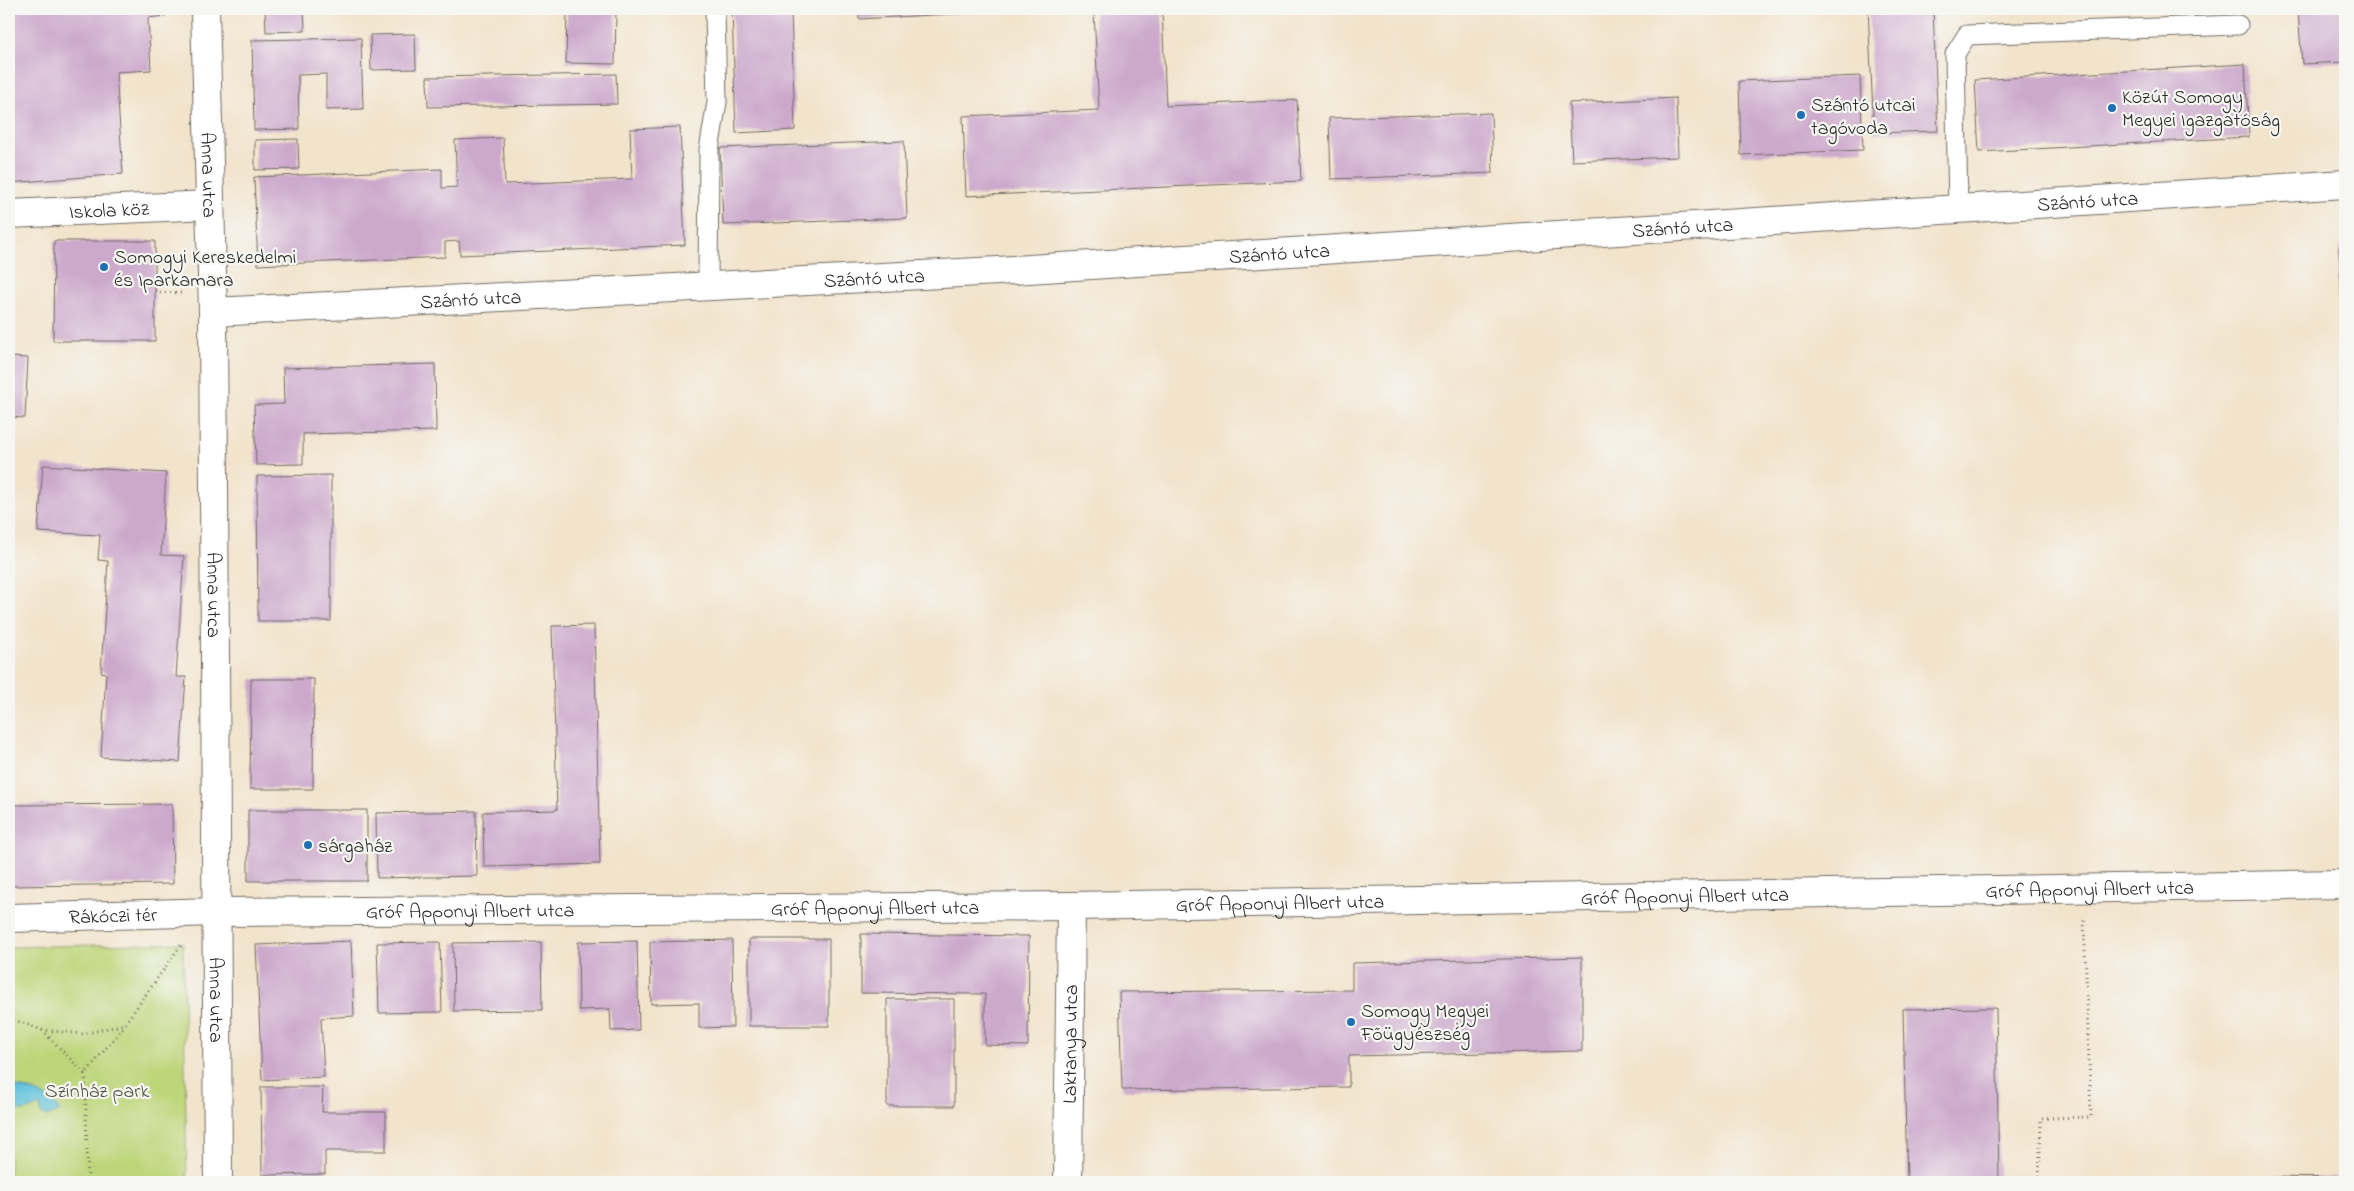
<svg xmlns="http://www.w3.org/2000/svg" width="2354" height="1191" font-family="'Indie Flower',sans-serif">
	<rect width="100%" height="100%" fill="#f6f6f2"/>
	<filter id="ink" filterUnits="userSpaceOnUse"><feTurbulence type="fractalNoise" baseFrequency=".02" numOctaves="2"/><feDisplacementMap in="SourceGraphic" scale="10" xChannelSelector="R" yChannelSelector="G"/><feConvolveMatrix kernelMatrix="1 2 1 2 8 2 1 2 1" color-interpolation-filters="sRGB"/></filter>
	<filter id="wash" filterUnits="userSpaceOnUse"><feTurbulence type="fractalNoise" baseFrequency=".0096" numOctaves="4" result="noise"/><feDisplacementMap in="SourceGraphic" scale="20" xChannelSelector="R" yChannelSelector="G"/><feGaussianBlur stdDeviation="1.12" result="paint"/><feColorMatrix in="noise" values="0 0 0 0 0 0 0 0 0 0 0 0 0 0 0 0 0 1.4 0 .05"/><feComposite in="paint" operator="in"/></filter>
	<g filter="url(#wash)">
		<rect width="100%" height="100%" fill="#f2e3cb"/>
		<path fill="#bdd579" stroke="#748052" d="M183,943L187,1182H9V947Z"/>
		<path fill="#5cc0da" stroke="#447682" d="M9,1086C28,1088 49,1094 60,1111L49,1116L41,1114L40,1105L25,1111L9,1110Z"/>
		<g id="blocks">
			<path fill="#cca9cc" d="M9,9H165V16L148,18L151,70L116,72L123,174L9,183Z
				M265,9H304L305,31L266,32Z
				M567,9H616L615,64L566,63Z
				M732,9H791L795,130L736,133Z
				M859,9H1025L1026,10L859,19Z
				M1162,9L1166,106L1297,100L1301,181L966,196L963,116L1099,110L1094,12Z
				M1868,9H1933L1938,131L1874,133Z
				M2345,9V62L2302,64L2298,11Z
				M415,34L416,69L371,70L370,35Z
				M361,38L363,109L326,110V74L298,75L299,129L254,130L252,40Z
				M2245,64L2249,137L1979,152L1975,80Z
				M616,74L617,104L428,107L427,77Z
				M1860,76L1863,150L1741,155L1739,81Z
				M1676,98L1678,157L1572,161L1569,103Z
				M1491,113L1493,173L1331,179L1329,118Z
				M680,127L685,245L460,255L459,241L445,242V257L258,265L254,177L442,169V188L457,187L455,140L503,138L505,184L632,179L630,129Z
				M298,139L299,169L255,170V140Z
				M904,141L907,218L723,225L720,148Z
				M54,241H155V341H53Z
				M2339,247H2345V314H2342Z
				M9,357L28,358L25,418L9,417Z
				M435,364L436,431L303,434V464L256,465L254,405L284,404L283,368Z
				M43,465L166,473L161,555L184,556L176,677H186L180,762L101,757L106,673L101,672L108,561L98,560L100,535L38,532Z
				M331,475V621H258L257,476Z
				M594,625L600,864L484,867L483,812L557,810L552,626Z
				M251,679H314L313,789H250Z
				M172,804L173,884L9,886V805Z
				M248,810H367V881H248Z
				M476,811L477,876L377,878L376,813Z
				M861,934L1029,936L1028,1046L985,1045V994L861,993Z
				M749,939H829V1026H749Z
				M732,940L733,1027L699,1028V1003L651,1004L650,942Z
				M351,941L354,1016L321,1018L324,1077L262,1080L256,945Z
				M637,941L639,1030L611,1031L610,1009L579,1010L578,942Z
				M440,942L442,1012L379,1013L377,943Z
				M541,942L542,1010L454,1011L453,943Z
				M1582,957V1051L1349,1056V1087L1122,1090L1119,992L1352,990V963Z
				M887,999H954V1106H887Z
				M1996,1008L1999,1182H1907L1903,1009Z
				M261,1087H323L322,1112H386V1151H325V1174L262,1175Z
				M2260,1177L2345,1178V1182H2260Z
				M324,1179V1182H258V1180Z"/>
		</g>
	</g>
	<g filter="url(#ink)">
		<use href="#blocks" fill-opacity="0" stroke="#716b63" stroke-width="1"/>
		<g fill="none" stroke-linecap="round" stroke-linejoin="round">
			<defs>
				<path id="lane" d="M1958,209L1955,54L1967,35L2238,25
					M708,286L709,150L717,102L715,9"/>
				<g id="street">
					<path id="s1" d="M205,9L213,312L218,1182"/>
					<path id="s2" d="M9,214L210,205"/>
					<path id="s3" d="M213,312L998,271L2345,184"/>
					<path id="s4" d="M9,918L216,912L1071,906L2345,884"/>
					<path id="s5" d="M1068,1182L1071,906"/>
				</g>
			</defs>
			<use href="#lane" stroke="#716b63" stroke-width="21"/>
			<use href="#street" stroke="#716b63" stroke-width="30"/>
			<path stroke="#716b63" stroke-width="3" stroke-dasharray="1 4" stroke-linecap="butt" d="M155,292L181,293
				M9,1018L42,1030L84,1034L125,1024L181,945
				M42,1030L85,1074L125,1025
				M85,1074L88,1182
				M2039,1182L2041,1118L2091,1117L2084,920"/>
			<use href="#lane" stroke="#fff" stroke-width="19"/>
			<use href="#street" stroke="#fff" stroke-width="28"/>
		</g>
	</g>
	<g fill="#1f6fb2" stroke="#f6f6f2" stroke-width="2">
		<circle cx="2112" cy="108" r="5"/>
		<circle cx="1801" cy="115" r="5"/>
		<circle cx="104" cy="267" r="5"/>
		<circle cx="308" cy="845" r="5"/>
		<circle cx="1351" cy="1022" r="5"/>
	</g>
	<g text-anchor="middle" stroke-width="4.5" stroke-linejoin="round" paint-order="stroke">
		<g font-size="20" fill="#2b2b2b" stroke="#f6f6f2" text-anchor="start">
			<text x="2122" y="103">Közút Somogy<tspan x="2122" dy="23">Megyei Igazgatóság</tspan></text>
			<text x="1811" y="111">Szántó utcai<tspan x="1811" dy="23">tagóvoda</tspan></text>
			<text x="114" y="263">Somogyi Kereskedelmi<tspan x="114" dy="23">és Iparkamara</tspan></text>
			<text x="318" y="852">sárgaház</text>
			<text x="1361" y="1017">Somogy Megyei<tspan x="1361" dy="23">Főügyészség</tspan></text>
		</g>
		<g font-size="20" fill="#2b2b2b" stroke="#f6f6f2">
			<text dy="7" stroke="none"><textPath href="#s1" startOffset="166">Anna utca</textPath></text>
			<text dy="7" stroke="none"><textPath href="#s3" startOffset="1878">Szántó utca</textPath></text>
			<text dy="7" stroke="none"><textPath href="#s2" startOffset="100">Iskola köz</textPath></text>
			<text dy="7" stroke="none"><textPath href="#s3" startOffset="1472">Szántó utca</textPath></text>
			<text dy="7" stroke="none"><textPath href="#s3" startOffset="1068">Szántó utca</textPath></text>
			<text dy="7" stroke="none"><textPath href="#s3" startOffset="662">Szántó utca</textPath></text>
			<text dy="7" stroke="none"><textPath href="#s3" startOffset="258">Szántó utca</textPath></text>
			<text dy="7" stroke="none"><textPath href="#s1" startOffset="586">Anna utca</textPath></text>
			<text dy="7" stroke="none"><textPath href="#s4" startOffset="2081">Gróf Apponyi Albert utca</textPath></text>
			<text dy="7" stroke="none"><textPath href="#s4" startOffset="1676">Gróf Apponyi Albert utca</textPath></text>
			<text dy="7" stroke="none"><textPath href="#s4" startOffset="1271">Gróf Apponyi Albert utca</textPath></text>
			<text dy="7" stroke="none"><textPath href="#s4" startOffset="866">Gróf Apponyi Albert utca</textPath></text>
			<text dy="7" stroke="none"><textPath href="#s4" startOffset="461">Gróf Apponyi Albert utca</textPath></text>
			<text dy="7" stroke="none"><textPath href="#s4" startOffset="104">Rákóczi tér</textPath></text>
			<text dy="7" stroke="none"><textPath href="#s1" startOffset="991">Anna utca</textPath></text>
			<text dy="7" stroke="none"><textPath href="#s5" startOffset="138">Laktanya utca</textPath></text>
		</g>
		<g font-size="20" fill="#50563e" stroke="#f6f6f2">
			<text x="97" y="1097">Színház park</text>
		</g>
	</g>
	<rect width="2354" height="1191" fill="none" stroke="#f6f6f2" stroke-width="30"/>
</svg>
